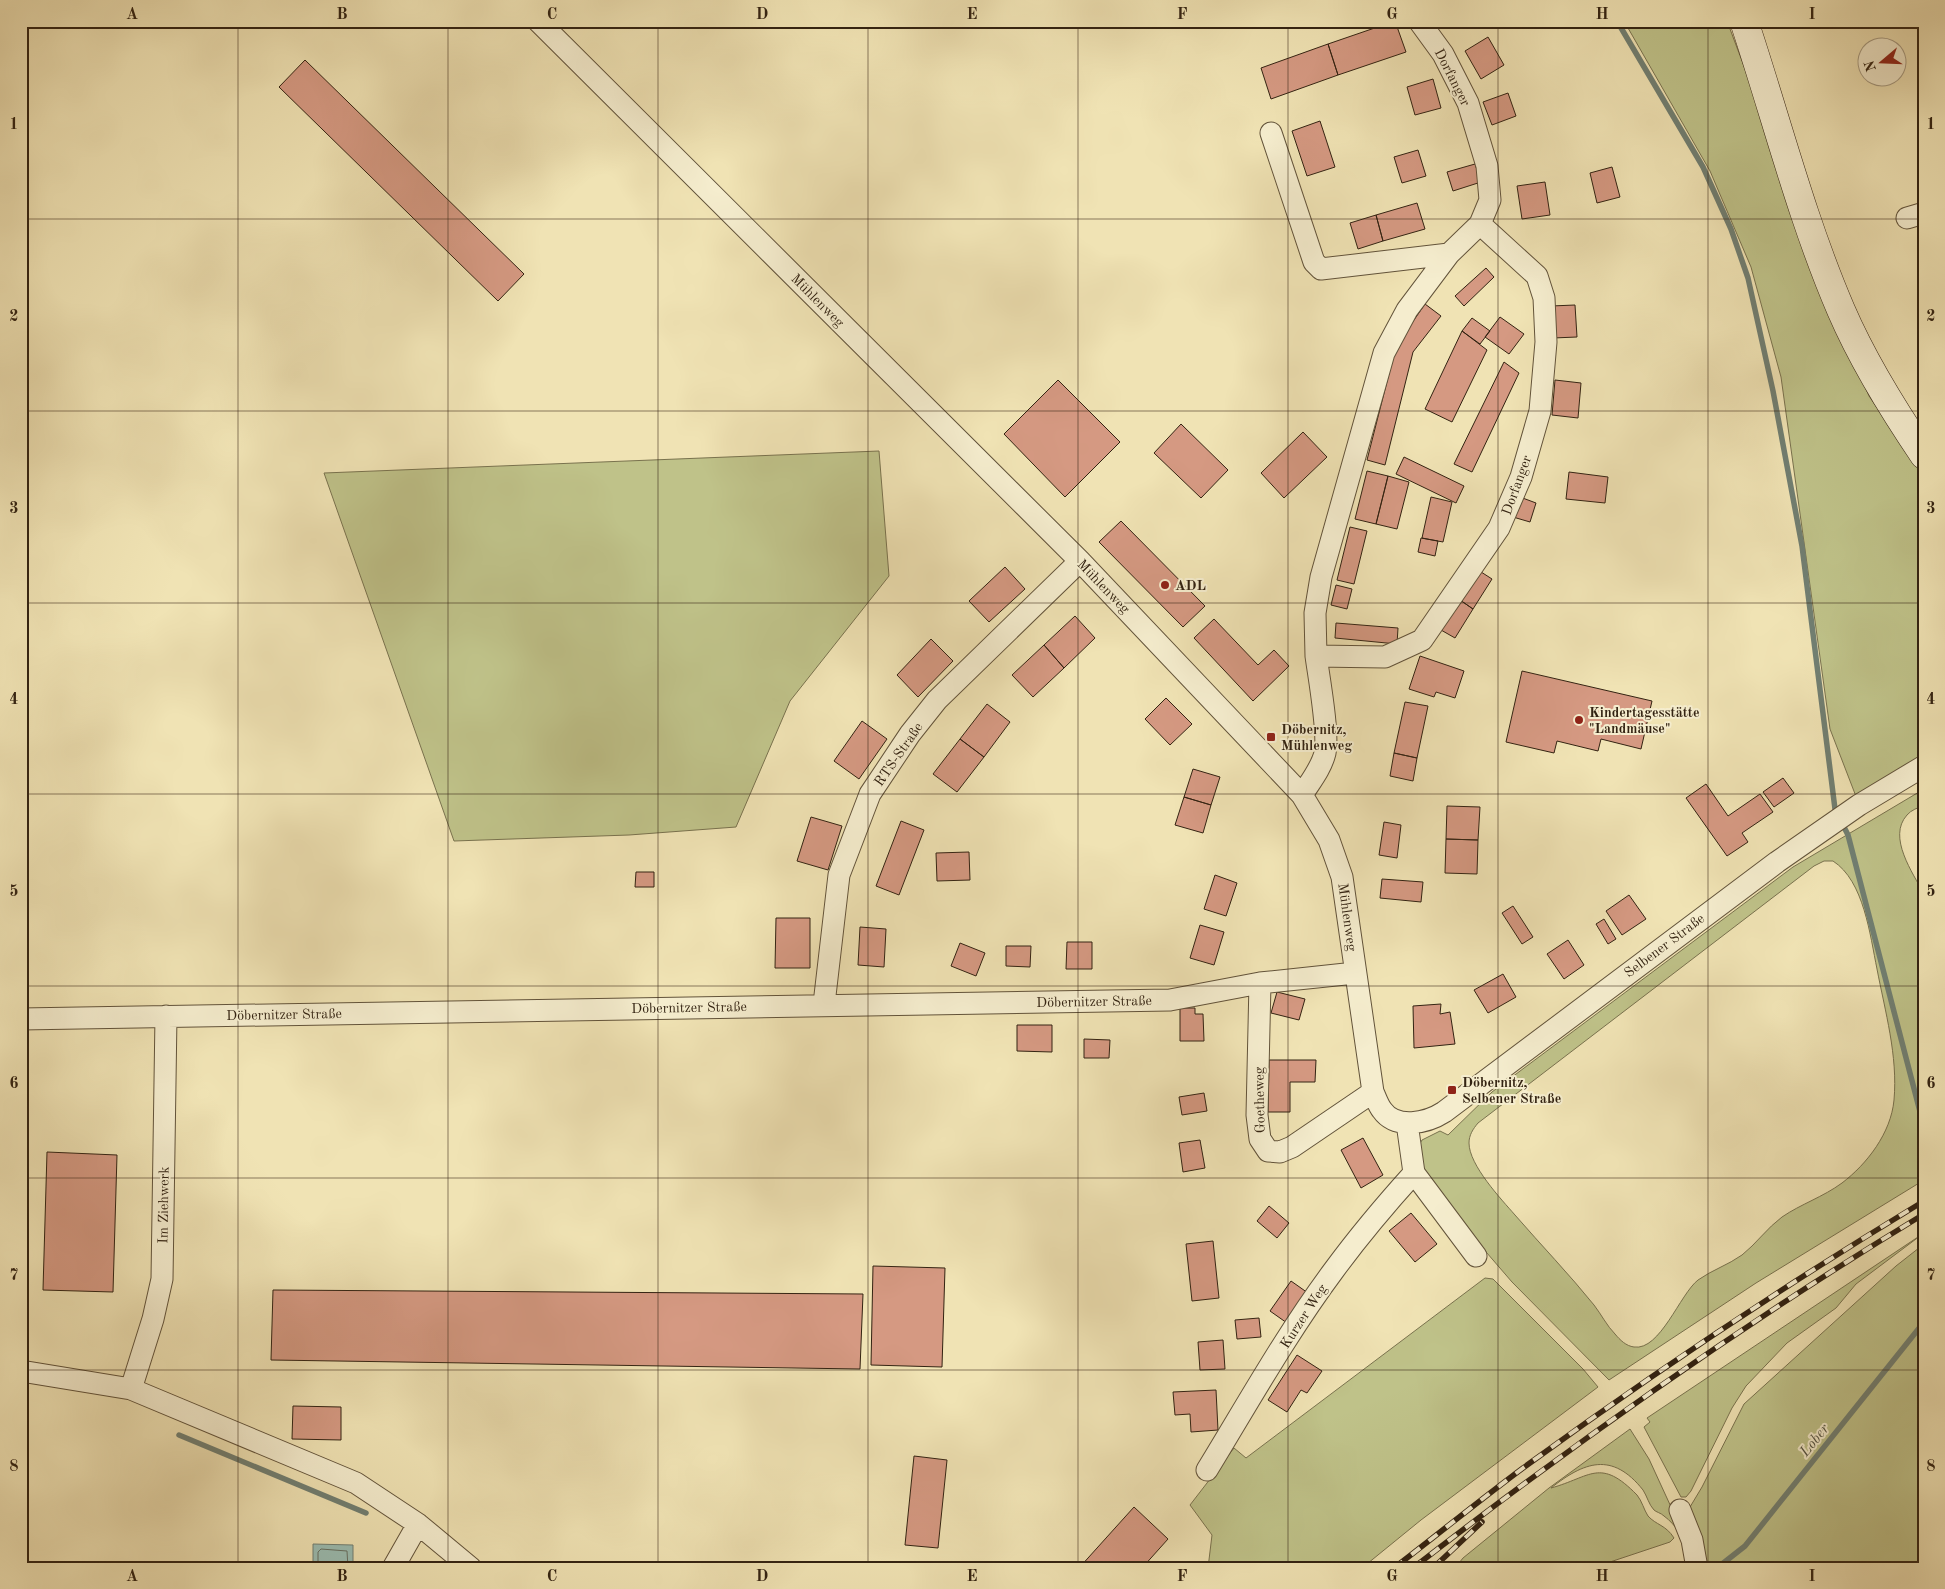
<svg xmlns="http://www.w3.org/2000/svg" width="1945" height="1589" font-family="'Old Standard TT',serif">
	<rect width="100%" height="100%" fill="#f0e3b4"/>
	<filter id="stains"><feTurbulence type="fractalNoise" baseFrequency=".004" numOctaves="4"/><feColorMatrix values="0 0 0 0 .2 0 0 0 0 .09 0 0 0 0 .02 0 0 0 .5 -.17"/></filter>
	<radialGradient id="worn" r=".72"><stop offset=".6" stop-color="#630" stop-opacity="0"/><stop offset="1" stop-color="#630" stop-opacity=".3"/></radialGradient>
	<path fill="#bfc289" stroke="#79724e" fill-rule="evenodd" d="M1624,21H1727L1745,69L1813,265L1869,396L1924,477V753L1857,799L1830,729L1781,377L1751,267L1710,171Z
		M879,451L889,576L790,701L736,827L629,835L454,841L324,473Z
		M1924,789V805C1918,808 1911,810 1907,815C1887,837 1913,873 1924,894V1180L1756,1283L1609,1380L1512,1282L1474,1238L1425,1177L1417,1149L1422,1140L1440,1131L1448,1135L1492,1092L1793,867ZM1824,861H1833C1864,881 1870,935 1877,969C1885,1011 1898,1056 1894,1100C1891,1133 1867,1164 1842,1183C1823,1197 1801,1204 1782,1217C1767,1228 1756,1244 1742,1255C1728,1265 1712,1270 1698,1280C1680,1294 1660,1351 1634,1347C1626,1346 1620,1340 1615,1334C1607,1326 1601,1314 1594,1305C1569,1274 1541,1245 1515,1215C1501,1199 1469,1165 1469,1143C1469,1135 1473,1129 1478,1123L1814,866Z
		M1924,1233L1856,1284L1836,1308L1787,1343L1746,1386L1732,1408L1691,1491L1686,1497H1681L1644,1427L1650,1422L1647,1418Z
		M1924,1244V1568H1706L1690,1507L1702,1487L1744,1404L1896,1266Z
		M1485,1278L1493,1279L1583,1369L1598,1387L1421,1520L1362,1568H1208L1212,1535L1190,1505L1234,1448L1246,1458Z
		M1630,1429L1649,1459L1683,1533L1680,1532C1675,1527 1670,1520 1664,1516C1661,1513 1656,1512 1654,1510C1649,1505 1647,1496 1643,1490C1612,1451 1584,1462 1551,1488C1591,1477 1600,1457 1637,1495C1642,1501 1644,1510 1648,1516C1656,1525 1666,1525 1674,1538L1670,1542L1592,1568H1455L1463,1558L1549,1488Z"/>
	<path fill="#9bbdb2" stroke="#717f72" d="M313,1544L353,1545V1568H313Z"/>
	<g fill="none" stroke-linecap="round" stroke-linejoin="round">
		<path stroke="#677062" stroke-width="1" d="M318,1568V1552L321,1549L347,1551L348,1568"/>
		<path stroke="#717f72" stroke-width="5.5" d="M1617,21L1703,167L1731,229L1748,278L1773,391L1802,546L1835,809L1848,835L1923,1123L1921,1186
			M179,1435L366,1513
			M1717,1568L1745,1546L1924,1322"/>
	</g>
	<path fill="#d59982" stroke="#332312" d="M1395,21L1406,52L1338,75L1328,44Z
		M1488,37L1504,65L1481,79L1465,51Z
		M1328,44L1338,75L1271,99L1261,68Z
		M305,60L524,274L498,301L279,87Z
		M1433,79L1441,108L1415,115L1407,87Z
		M1508,93L1516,116L1492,125L1483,102Z
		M1320,121L1335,167L1307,176L1292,131Z
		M1418,150L1426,176L1402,183L1394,157Z
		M1475,164L1481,182L1453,191L1447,172Z
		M1612,167L1620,197L1597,203L1590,173Z
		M1545,182L1550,215L1522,219L1517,186Z
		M1417,203L1425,229L1383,241L1376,215Z
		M1376,215L1383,241L1358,249L1350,223Z
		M1486,268L1494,277L1464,306L1455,296Z
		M1425,304L1441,316L1413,352L1385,465L1367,460L1396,346Z
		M1575,305L1577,337L1553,338L1551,306Z
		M1500,317L1524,334L1509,354L1485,337Z
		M1472,318L1490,331L1480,344L1462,331Z
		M1462,331L1487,350L1452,422L1425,409Z
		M1504,362L1519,373L1472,472L1454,464Z
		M1058,380L1120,442L1065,497L1004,434Z
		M1555,380L1581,383L1578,418L1552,415Z
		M1181,424L1228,470L1201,498L1154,453Z
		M1303,432L1327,457L1284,498L1261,473Z
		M1404,457L1464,486L1456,503L1396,474Z
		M1367,471L1388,476L1376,524L1355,519Z
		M1569,472L1608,477L1605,503L1566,499Z
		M1388,476L1409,482L1397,529L1376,524Z
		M1431,497L1452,502L1443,542L1422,538Z
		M1520,497L1536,503L1530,522L1513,517Z
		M1121,521L1205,606L1183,627L1099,542Z
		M1350,527L1367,531L1354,584L1337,580Z
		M1421,538L1438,541L1435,556L1418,552Z
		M1005,567L1025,589L989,622L969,601Z
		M1478,570L1492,579L1473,609L1460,600Z
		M1336,585L1352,589L1347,609L1331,605Z
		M1460,600L1473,609L1455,638L1441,630Z
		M1075,616L1095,638L1064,668L1044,645Z
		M1214,619L1258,665L1274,650L1289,666L1253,701L1194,638Z
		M1336,623L1398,628L1397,644L1335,638Z
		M931,639L953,661L918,697L897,675Z
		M1044,645L1064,668L1033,697L1012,675Z
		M1420,656L1464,671L1455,698L1436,692L1434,697L1409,689Z
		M1522,671L1652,701L1641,749L1601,739L1598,751L1557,741L1554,753L1506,742Z
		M1166,698L1192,724L1170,745L1145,719Z
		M1405,702L1428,706L1417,758L1394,753Z
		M987,704L1010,722L984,757L960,739Z
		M862,721L887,739L859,779L834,761Z
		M960,739L984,757L957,792L933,774Z
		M1394,753L1417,758L1413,781L1390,776Z
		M1193,769L1220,777L1211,805L1184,797Z
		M1783,778L1794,793L1774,807L1763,792Z
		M1706,784L1728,816L1760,794L1773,812L1742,833L1748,842L1727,856L1686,798Z
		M1184,797L1211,805L1203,833L1175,825Z
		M1447,806L1480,807L1478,840L1446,839Z
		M811,817L842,826L828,870L797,861Z
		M901,821L924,830L899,895L876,886Z
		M1384,822L1401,825L1397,858L1379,855Z
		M1446,839L1478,840L1477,874L1445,873Z
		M969,852L970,880L937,881L936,853Z
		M636,872H654V887H635Z
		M1215,875L1237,883L1226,916L1204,909Z
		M1382,879L1423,882L1421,902L1380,898Z
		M1629,895L1646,919L1622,935L1606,911Z
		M1513,906L1533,937L1522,944L1502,913Z
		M776,918H810V968H775Z
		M1604,919L1616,939L1608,944L1596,924Z
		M1200,925L1224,932L1214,965L1190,958Z
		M860,927L886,929L884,967L858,965Z
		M1568,940L1584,965L1564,979L1547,954Z
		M1067,942H1092V969H1066Z
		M960,943L985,953L976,976L951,966Z
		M1006,946H1031L1030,967L1006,966Z
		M1503,974L1516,997L1488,1013L1474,990Z
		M1277,992L1305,999L1299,1020L1271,1013Z
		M1441,1004L1440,1014L1450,1012L1455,1044L1414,1048L1413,1006Z
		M1180,1008H1195V1014H1203L1204,1041H1180Z
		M1017,1025H1052V1052L1017,1051Z
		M1084,1039L1110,1040L1109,1058H1084Z
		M1269,1060H1316L1315,1082H1290V1112H1268Z
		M1204,1093L1207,1111L1182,1115L1179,1097Z
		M1363,1138L1383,1175L1361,1188L1341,1150Z
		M1200,1140L1205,1168L1183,1172L1179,1143Z
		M47,1152L117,1155L113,1292L43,1290Z
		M1269,1206L1289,1223L1277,1238L1257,1221Z
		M1411,1213L1437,1244L1415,1262L1389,1231Z
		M1213,1241L1219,1298L1192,1301L1186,1244Z
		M873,1266L945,1268L942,1367L871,1365Z
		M1291,1281L1308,1293L1287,1323L1270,1311Z
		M273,1290L863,1294L860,1369L271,1360Z
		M1259,1318L1261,1337L1237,1339L1235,1320Z
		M1223,1340L1225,1369L1200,1370L1198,1342Z
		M1297,1355L1322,1371L1307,1393L1301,1390L1287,1412L1268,1400Z
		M1216,1390L1218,1430L1191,1432L1190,1414L1175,1415L1173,1392Z
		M293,1406L341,1407V1440L292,1439Z
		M914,1456L947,1460L938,1548L905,1545Z
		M1134,1507L1168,1539L1142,1568H1079Z"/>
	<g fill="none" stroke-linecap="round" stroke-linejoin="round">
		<defs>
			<path id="minor" d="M538,21L1080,561L1302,795L1329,840L1342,877L1373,1092C1376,1098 1378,1105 1382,1110C1396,1130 1427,1123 1444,1112L1777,862L1859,805L1924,766
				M1419,21L1443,54L1468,103L1487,166L1490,200L1480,224
				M1271,133L1314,262L1321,269L1449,254
				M1907,218L1924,213
				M1302,795C1310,782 1321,769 1325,753C1329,733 1319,678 1316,656L1385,657L1422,640L1499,528L1521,477L1540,411L1546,342L1544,298L1537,276L1480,224L1449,254L1407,310L1384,353L1321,577L1315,613L1316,656
				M1260,983L1257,1115L1260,1139L1268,1151L1280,1152L1292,1147L1373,1092
				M824,1004L839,875L870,794L910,734L937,700L1080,561
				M21,1019L1170,1000L1260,983L1355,973
				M1407,1123L1414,1173L1476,1256
				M21,1371L131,1389L356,1483L418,1524L471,1568
				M131,1389L153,1319L162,1279L166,1016
				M1207,1470C1248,1403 1287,1333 1334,1270C1359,1236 1386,1204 1414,1173
				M1680,1510L1692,1540L1697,1568
				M393,1568L418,1524"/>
			<path id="secondary" d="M1744,21C1776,117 1801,217 1841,310C1863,361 1892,408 1924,455"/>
		</defs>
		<use href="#minor" stroke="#62533a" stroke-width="23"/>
		<use href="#secondary" stroke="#332312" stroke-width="29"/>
		<use href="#minor" stroke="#f5edce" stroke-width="21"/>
		<use href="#secondary" stroke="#f5edce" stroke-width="28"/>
		<defs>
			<path id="rail" d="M1394,1568C1437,1535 1480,1500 1523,1468C1653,1373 1787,1284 1924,1201
				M1413,1568C1577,1441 1746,1322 1924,1214
				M1433,1568L1482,1522"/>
		</defs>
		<use href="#rail" stroke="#332312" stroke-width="5.5"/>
		<use href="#rail" stroke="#f5edce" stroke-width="4" stroke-dasharray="11" stroke-linecap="butt"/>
	</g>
	<path fill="none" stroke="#332312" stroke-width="1" stroke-opacity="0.55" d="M238,21V1568M448,21V1568M658,21V1568M868,21V1568M1078,21V1568M1288,21V1568M1498,21V1568M1708,21V1568M21,219H1924M21,411H1924M21,603H1924M21,794H1924M21,986H1924M21,1178H1924M21,1370H1924"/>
	<g fill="#8f2418" stroke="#f5edce" stroke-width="2">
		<circle cx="1165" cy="585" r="5"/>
		<circle cx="1579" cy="720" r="5"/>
		<rect x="1266" y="732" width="10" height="10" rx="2.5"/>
		<rect x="1447" y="1085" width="10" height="10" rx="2.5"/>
	</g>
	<g text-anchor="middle" stroke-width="4" stroke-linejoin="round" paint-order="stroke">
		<g font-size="14" fill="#332312" stroke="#f5edce">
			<text transform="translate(1453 77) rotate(63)" y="5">Dorfanger</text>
			<text transform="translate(818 300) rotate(45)" y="5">Mühlenweg</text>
			<text transform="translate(1516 485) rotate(-70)" y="5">Dorfanger</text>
			<text transform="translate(1104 586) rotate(46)" y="5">Mühlenweg</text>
			<text transform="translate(898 754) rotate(-55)" y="5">RTS-Straße</text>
			<text transform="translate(1348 917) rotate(82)" y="5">Mühlenweg</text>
			<text transform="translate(1664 945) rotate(-37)" y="5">Selbener Straße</text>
			<text transform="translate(1094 1001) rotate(-1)" y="5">Döbernitzer Straße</text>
			<text transform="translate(689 1007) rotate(-1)" y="5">Döbernitzer Straße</text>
			<text transform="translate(284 1014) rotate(-1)" y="5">Döbernitzer Straße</text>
			<text transform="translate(1259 1100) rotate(-91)" y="5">Goetheweg</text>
			<text transform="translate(163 1205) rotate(-89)" y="5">Im Ziehwerk</text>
			<text transform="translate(1303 1316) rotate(-57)" y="5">Kurzer Weg</text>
		</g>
		<g font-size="14" font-weight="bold" fill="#332312" stroke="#f5edce" text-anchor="start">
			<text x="1175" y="590">ADL</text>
			<text x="1589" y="717">Kindertagesstätte<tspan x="1589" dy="16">"Landmäuse"</tspan></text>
			<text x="1281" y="734">Döbernitz,<tspan x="1281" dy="16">Mühlenweg</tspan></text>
			<text x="1462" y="1087">Döbernitz,<tspan x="1462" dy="16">Selbener Straße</tspan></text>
		</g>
		<g font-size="15" font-style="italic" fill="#525142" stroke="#f5edce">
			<text transform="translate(1814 1440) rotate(-51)" y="5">Lober</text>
		</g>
	</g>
	<rect width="1945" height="1589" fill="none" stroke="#f0e3b4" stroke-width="55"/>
	<g transform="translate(1882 62) rotate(251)"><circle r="24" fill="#f5edce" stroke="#a79c83"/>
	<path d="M0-4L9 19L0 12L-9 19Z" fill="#8f2418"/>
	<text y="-8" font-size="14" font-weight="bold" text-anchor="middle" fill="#332312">N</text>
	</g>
	<rect x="28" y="28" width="1890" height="1534" fill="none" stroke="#332312" stroke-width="2"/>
	<g font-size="16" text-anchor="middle" font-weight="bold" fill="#332312">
		<text x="132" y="19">A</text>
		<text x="342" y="19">B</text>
		<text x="552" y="19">C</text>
		<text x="762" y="19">D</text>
		<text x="972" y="19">E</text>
		<text x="1182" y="19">F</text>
		<text x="1392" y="19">G</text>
		<text x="1602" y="19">H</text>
		<text x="1812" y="19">I</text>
		<text x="14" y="129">1</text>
		<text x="1931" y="129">1</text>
		<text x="14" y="321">2</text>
		<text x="1931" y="321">2</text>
		<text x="14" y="513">3</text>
		<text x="1931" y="513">3</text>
		<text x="14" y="704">4</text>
		<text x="1931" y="704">4</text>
		<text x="14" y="896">5</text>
		<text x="1931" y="896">5</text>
		<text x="14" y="1088">6</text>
		<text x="1931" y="1088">6</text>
		<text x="14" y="1280">7</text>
		<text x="1931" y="1280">7</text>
		<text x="14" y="1471">8</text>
		<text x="1931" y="1471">8</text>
		<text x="132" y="1581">A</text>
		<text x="342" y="1581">B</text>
		<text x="552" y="1581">C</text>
		<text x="762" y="1581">D</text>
		<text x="972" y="1581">E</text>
		<text x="1182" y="1581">F</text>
		<text x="1392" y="1581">G</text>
		<text x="1602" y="1581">H</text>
		<text x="1812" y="1581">I</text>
	</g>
	<rect width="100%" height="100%" filter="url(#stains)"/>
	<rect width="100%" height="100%" fill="url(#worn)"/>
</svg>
